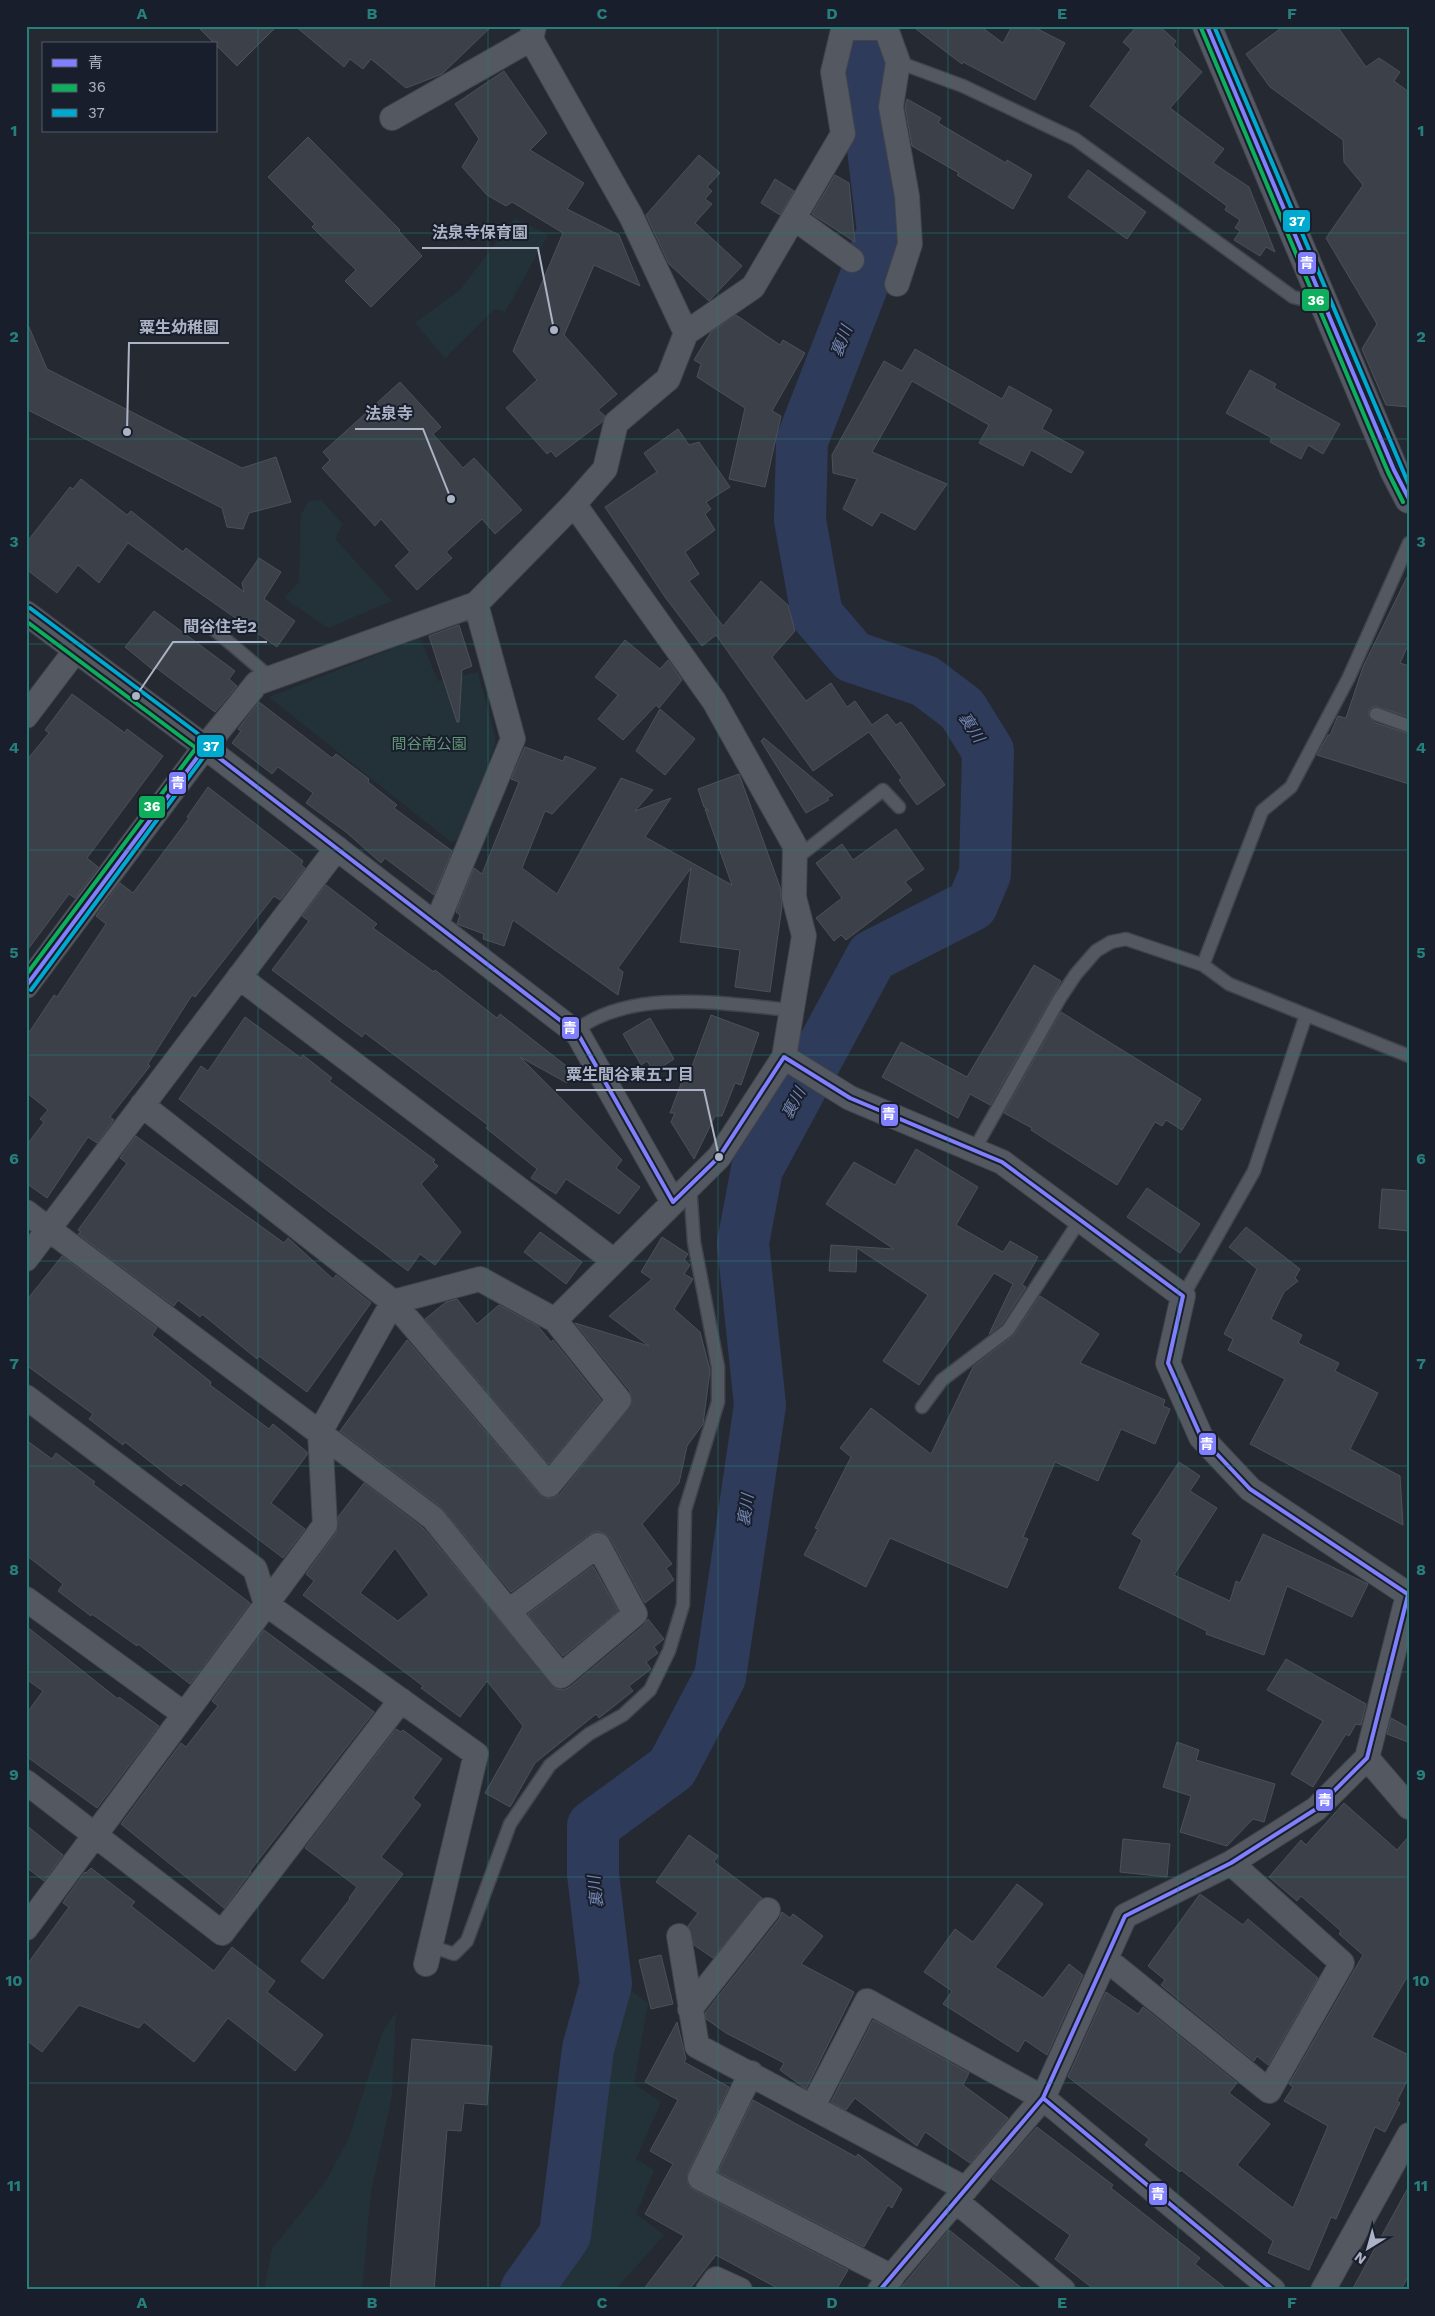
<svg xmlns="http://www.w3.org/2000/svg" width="1435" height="2316" font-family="'Work Sans','Noto Sans JP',sans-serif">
	<rect width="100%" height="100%" fill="#252932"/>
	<path fill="#223238" d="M515,218L548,235L505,312L495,309L445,358L415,323L460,290Z
		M321,500L343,524L335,539L392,601L328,628L284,598L299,582L301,514L309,501Z
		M420,638L438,681L478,672L496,741L464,838L451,842L269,697Z
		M622,1984L648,2003L634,2084L661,2102L636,2159L654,2170L636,2214L664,2235L615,2290H541L573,2239L588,2181L597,2069Z
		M396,2012L392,2096L371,2192L362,2290H264L272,2249L324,2184L349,2138L382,2033Z"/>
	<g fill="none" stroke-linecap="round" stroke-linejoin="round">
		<path stroke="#2f3b5a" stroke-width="52" d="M526,2290L565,2235L588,2049L606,1984L593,1874V1826L672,1768L720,1677L760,1405L743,1243L757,1169L872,956L972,905L985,874L988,751L962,709L925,681L853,657L817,615L800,520L802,441L883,232L860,41L865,26"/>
	</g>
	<path fill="#3c4049" stroke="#4c505a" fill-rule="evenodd" d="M197,26H277L237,66Z
		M295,26H492L442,74L406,88L371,59L363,69L350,59L344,67Z
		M912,26H980L1003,43L1012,26H1032L1065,43L1035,100L963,62L962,64Z
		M1137,26H1159L1176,41L1173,45L1202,72L1170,108L1224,149L1213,163L1249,187L1275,252L1266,247L1260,256L1234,240L1240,231L1235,228L1240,220L1225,210L1227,206L1090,106L1131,49L1123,42Z
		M1284,26H1337L1366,67L1379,58L1400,72L1394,81L1409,92V407L1386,405L1362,349L1377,324L1326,238L1363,185L1344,162L1343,140L1270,87L1246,54Z
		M504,71L547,133L530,150L584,183L567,209L619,235L640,286L594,265L564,335L617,394L598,410L605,416L602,422L556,457L551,451L547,454L506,408L537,380L513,351L563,233L512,202L506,206L487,195L462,167L479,139L455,104Z
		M907,99L941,118L938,123L1006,163L1007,160L1032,175L1013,209L957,175L959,173L912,146L905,107Z
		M308,137L400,230L399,231L422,256L371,307L345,281L356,270L312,227L315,224L268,177Z
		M699,155L720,173L707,187L712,191L705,199L712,204L695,223L742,266L709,301L669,264L646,215Z
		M1088,170L1146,212L1127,239L1068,197Z
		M835,175L849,183L855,242L812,214Z
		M775,179L794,191L780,215L761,203Z
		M736,315L780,345L783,340L805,353L772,411L781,416L765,487L729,479L745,408L697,377L701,364L694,360L711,332Z
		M26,320L47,369L242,468L276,457L291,502L249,513L243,529L227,527L222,508L26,409Z
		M915,349L1002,399L1009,386L1052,410L1042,429L1084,452L1071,473L1031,450L1023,466L979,443L989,425L912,381L872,452L947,484L915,530L881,512L872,526L843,509L857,479L833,473L832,455L884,361L902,371Z
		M1250,370L1276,384L1274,388L1340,424L1323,454L1308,445L1301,459L1270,442L1272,438L1226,413Z
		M400,382L441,427L433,434L463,468L474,458L522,510L495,534L482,519L446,552L452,558L417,590L395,566L410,552L381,519L375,526L322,468L330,460L323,452Z
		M678,429L689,445L699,442L730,487L706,502L711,509L705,514L715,530L685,552L699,574L689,581L723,626L761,581L788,605L795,631L772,657L806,701L831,683L847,707L855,701L872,725L887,714L896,725L901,722L945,785L917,805L899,780L902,778L869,732L813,771L716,635L702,646L665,597L605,507L657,472L644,453Z
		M81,479L127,515L131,511L183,552L186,548L244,592L242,583L259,558L281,572L264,599L295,621L277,647L128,543L99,583L78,565L57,593L26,569V543L70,487L73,489Z
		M1409,573V643L1400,663L1409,666V717L1375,706L1370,708L1368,715L1373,722L1409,734V784L1317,755L1328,735H1330L1338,716L1346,718L1363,667Z
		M154,611L235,671L229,679L237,686L215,712L155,667L153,670L125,647Z
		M459,625L472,666L462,670L459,722H457L429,636Z
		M625,640L660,669L668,660L682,680L659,708L656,705L623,740L598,719L618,695L595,677Z
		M72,694L125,733L127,729L163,756L87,858L98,867L75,898L69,894L26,952V761L49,733L45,730Z
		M259,702L332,758L336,754L369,779L368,782L397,805L394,808L452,851L434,895L385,858L381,863L346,832L306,803L313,793L278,767L272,774L232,743L241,731L238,729Z
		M660,709L695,739L665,775L636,751Z
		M764,738L833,795L827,798L829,800L806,813L761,741Z
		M525,747L563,761L565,756L596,768L552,814L545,811L522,868L557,894L621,778L653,790L635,811L671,798L645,837L732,885L705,809L709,811L704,807L698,789L739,774L780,887L782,906L770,992L735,987L740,950L680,942L691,868L618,968L623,972L618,995L513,920L504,946L483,939L484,934L457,924L460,915L456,912L474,868L482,874L519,782L511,779Z
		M208,787L303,861L301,865L305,868L280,900L274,896L195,997L192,995L148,1064L150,1066L110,1117L114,1120L97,1143L88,1137L47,1198L26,1183V1146L44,1122L40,1119L48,1110L26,1092V1037L54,995L57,997L106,924L96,916L120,883L133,893L189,818L187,817Z
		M896,829L924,869L905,882L912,890L846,940L841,935L834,941L816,918L842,898L816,863L842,844L853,860Z
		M326,885L377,924L373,928L434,972L435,970L497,1018L500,1014L574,1072L567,1083L520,1057L622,1160L616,1168L640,1187L619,1214L566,1179L556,1194L531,1178L537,1169L486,1128L488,1125L365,1033L362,1037L272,970L309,921L302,916Z
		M1034,965L1061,981L990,1105L970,1094L958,1118L882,1077L901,1042L967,1077Z
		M1061,1012L1201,1099L1182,1130L1166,1120L1162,1126L1155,1122L1117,1185L1031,1130L1032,1128L1004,1113Z
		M711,1015L759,1033L741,1085L735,1083L722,1116H715L694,1159L671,1122L675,1113H670L684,1076L687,1080Z
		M245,1017L301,1058L303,1055L332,1078L329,1081L435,1160L433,1162L438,1166L421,1184L461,1232L435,1265L420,1254L408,1271L179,1099L201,1066L208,1071Z
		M650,1018L674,1059L654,1072L647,1061L641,1065L623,1034Z
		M136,1136L284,1243L288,1238L333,1279L336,1275L371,1303L307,1392L259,1356L257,1359L202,1314L200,1317L178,1300L174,1306L78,1234L81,1232L78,1230L127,1163L120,1158Z
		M916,1149L978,1187L956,1225L1003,1252L1010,1241L1038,1257L1022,1285L1026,1287L1002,1324L989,1334L1013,1284L994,1273L919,1385L883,1361L928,1295L857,1248L856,1272L829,1271L831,1245L894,1249L826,1204L854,1162L895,1185Z
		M1147,1188L1200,1224L1180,1253L1127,1217Z
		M1382,1189L1409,1191V1231L1379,1228Z
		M1246,1227L1300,1269L1295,1278L1298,1281L1284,1292L1271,1319L1302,1335L1298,1343L1339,1363L1335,1371L1378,1393L1350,1449L1400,1476L1403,1525L1250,1444L1285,1379L1228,1350L1233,1339L1224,1334L1257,1269L1229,1247Z
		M540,1232L582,1262L566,1284L524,1252Z
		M662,1237L688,1254L684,1260L690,1265L684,1274L693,1279L674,1309L700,1332L710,1370L703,1424L687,1446L679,1483L642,1524L672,1564L666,1568L674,1580L645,1603L610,1538L604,1533L597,1531L590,1534L511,1592L441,1507L340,1431L407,1340L539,1494L546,1498H554L560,1494L632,1403L630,1391L575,1323L649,1346L609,1316L652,1279L641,1272Z
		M62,1256L157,1328L152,1335L211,1382L210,1385L269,1429L273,1424L307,1452V1455L271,1503L305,1529L283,1558L184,1483L181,1486L125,1442L123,1445L89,1419L93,1414L26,1365V1301Z
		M1040,1296L1099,1334L1080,1363L1165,1400L1163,1406L1170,1409L1155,1444L1121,1429L1098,1481L1055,1462L1023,1537L1028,1539L1007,1588L890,1538L866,1587L804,1555L818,1529L815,1528L851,1457L840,1448L871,1408L931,1454L973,1367L1013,1336Z
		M457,1299L477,1324L499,1305L538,1326L551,1342L553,1340L601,1400L549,1464L425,1319L446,1302Z
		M26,1440L52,1459L56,1453L95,1482L93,1484L250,1603L190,1684L138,1644L137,1646L92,1614L91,1616L58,1591L63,1584L26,1555Z
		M1179,1462L1200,1476L1190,1491L1217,1508L1174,1575L1230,1601L1236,1581L1240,1583L1263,1534L1368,1584L1352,1617L1287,1586L1264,1655L1206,1634L1207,1631L1119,1588L1142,1540L1132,1534Z
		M364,1483L423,1528L556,1689L563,1690L570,1687L644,1625L648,1619L664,1639L654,1647L658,1653L646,1662L651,1669L629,1686L633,1691L599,1718L596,1714L535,1763L510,1807L485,1793L523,1726L487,1681L460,1717L421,1688L423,1686L303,1595L314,1581L306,1574L336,1533L338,1517ZM395,1548L429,1595L398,1621L360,1593Z
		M593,1566L618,1611L563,1656L528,1614Z
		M26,1626L118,1699L119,1697L159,1726L97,1808L26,1756V1714L43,1691L26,1679Z
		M264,1630L374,1712L250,1871L251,1872L224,1908L121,1824L181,1743L186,1747L218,1706L212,1701Z
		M1286,1659L1366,1704L1361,1725L1356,1724L1349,1736L1346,1734L1313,1787L1291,1774L1323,1721L1267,1690Z
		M1391,1718L1409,1728L1408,1742L1387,1734Z
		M396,1729L401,1732L403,1730L442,1759L413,1798L421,1805L381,1857L403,1874L323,1979L301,1961L350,1899L349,1898L357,1887L305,1848Z
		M1177,1742L1199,1750L1196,1760L1275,1784L1264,1822L1253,1819L1227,1846L1180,1832L1191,1796L1163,1787Z
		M1344,1803L1397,1850L1409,1836V1974L1372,2037L1409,2055V2077L1397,2101L1400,2103L1385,2132L1375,2127L1336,2219L1331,2217L1309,2270L1268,2253L1273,2241L1181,2170L1180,2172L1145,2145L1149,2139L1068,2077L1106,1992L1138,2014L1143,2007L1237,2083L1229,2093L1270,2124L1237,2165L1293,2208L1328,2126L1284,2101L1293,2087L1289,2084L1363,1955L1339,1934L1341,1931L1301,1896L1297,1901L1269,1877L1301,1840L1306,1845Z
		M26,1825L63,1855L44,1881L26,1867Z
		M689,1835L718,1856L714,1862L762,1898L713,1958L694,1945L688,1926L698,1913L656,1882Z
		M1123,1839L1170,1844L1167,1877L1120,1872Z
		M91,1868L135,1902L131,1906L214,1971L232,1947L275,1981L267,1992L323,2035L295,2071L228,2018L194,2062L144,2022L139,2028L79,2005L42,2052L26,2040V1966L69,1907L63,1903L66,1898L85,1872L86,1873Z
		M1017,1884L1043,1904L995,1967L1043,1998L1069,1964L1083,1975L1047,2055L1025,2040L1018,2052L943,2004L952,1991L924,1972L955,1929L973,1942Z
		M1200,1894L1243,1925L1248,1919L1318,1978L1268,2065L1257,2056L1254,2061L1161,1985L1165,1980L1148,1966Z
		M782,1912L790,1918L793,1914L823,1936L801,1964L854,1992L806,2089L780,2070L784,2063L726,2033L706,2019L705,2013L779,1919Z
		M661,1955L673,2004L651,2009L639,1960Z
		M873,2020L969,2073L963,2085L1008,2118L970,2163L925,2132L917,2146L855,2098L846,2110L831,2102Z
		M677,2022L686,2059L684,2062L729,2087L688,2172V2185L694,2190L848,2270L836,2290H781L716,2255L689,2290H643L684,2236L645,2214L673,2164L650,2151L678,2100L645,2082Z
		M412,2039L492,2046L487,2105L464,2103L461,2131L447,2130L434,2290H390Z
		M753,2100L856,2157L858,2154L902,2189L892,2208L888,2205L864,2247L718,2172Z
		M1037,2127L1113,2185L1111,2188L1200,2258L1195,2264L1228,2290H1095L1055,2259L1070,2235L992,2179Z
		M1409,2186V2275L1401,2290H1352Z
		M949,2230L1024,2290H899Z"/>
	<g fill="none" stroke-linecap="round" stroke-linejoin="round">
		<defs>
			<path id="service" d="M898,62L963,86L1075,139L1293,297L1323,304
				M210,626L271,678
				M1376,714L1409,726
				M794,860L883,790L899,807
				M1203,965L1262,811L1291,787L1349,677L1409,543
				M575,1031C632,987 724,1004 792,1010
				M974,1150L1060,998L1076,974L1096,951L1111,942L1126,939L1203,965L1229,984L1409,1056
				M1183,1296L1254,1171L1306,1015
				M922,1407L942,1380L1008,1330L1080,1220
				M430,1946L454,1954L467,1941L510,1824L550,1765L589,1734L623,1715L650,1690L669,1651L683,1605L685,1510L718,1402V1367L694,1242L690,1186"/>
			<path id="minor" d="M885,26L898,62L891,107L907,196L910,244L897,284
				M844,28H884
				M531,39L631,216L686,333
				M392,118L531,39L534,26
				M794,218L852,260
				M26,613L205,747L578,1034L673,1202
				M26,716L76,650
				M436,925L513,739L476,604
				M239,977L614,1261
				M26,986L205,747L257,683L476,604L574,504L605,469L616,423L668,379L686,333L753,287L843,134L833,72L844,26
				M784,1057L850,1098L1002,1162L1183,1296L1168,1363L1201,1437L1250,1489L1409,1595
				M142,1105L393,1302L549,1485L619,1400L555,1320
				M26,1212L433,1518L561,1676L635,1614L598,1545L509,1611
				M26,1259L337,848
				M26,1397L255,1569L266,1604L476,1754L426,1964
				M26,1599L184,1714
				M1367,1758L1409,1807
				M26,1782L222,1933L401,1700
				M26,1928L325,1525L320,1432L393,1302L480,1279L555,1320L719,1157L784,1057L804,936L794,897L795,846L714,701L574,504
				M679,1936L697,2046L966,2189
				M1106,1959L1269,2091L1342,1963L1231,1863
				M690,2009L768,1910
				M751,2073L700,2178L892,2277
				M813,2106L867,2001L1043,2098L1273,2290
				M956,2201L1063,2290
				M708,2290L716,2279L740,2290
				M880,2290L1043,2098L1125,1916L1231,1863L1316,1809L1367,1758L1408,1595
				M1323,2290L1409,2135"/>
			<path id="primary" d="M1207,26L1394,470L1409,499"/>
		</defs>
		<use href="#service" stroke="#41444b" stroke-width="15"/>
		<use href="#minor" stroke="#41444b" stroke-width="26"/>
		<use href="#primary" stroke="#42464f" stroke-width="30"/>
		<use href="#service" stroke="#545860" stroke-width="12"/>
		<use href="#minor" stroke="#545860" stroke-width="24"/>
		<use href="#primary" stroke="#565963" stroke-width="28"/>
		<defs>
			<path id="bus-1" d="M1207,26L1394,470L1409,499
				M26,986L205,747L578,1034L673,1202L719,1157L784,1057L850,1098L1002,1162L1183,1296L1168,1363L1201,1437L1250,1489L1409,1595
				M1043,2098L1273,2290
				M880,2290L1043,2098L1125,1916L1231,1863L1316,1809L1367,1758L1408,1595"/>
			<path id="bus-2" d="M1201,28L1388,472L1403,502
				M26,621L196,748L26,975"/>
			<path id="bus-3" d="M1214,26L1409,485
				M30,608L209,742L211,747L31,990"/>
		</defs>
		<use href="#bus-1" stroke="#181e2c" stroke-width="8"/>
		<use href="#bus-2" stroke="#181e2c" stroke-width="8"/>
		<use href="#bus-3" stroke="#181e2c" stroke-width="8"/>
		<use href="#bus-1" stroke="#8080ff" stroke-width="4"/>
		<use href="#bus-2" stroke="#0daf5c" stroke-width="4"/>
		<use href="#bus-3" stroke="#00a9ce" stroke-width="4"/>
	</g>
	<path fill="none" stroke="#277f7b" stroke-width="1" stroke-opacity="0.55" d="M258,26V2290M488,26V2290M718,26V2290M948,26V2290M1178,26V2290M26,233H1409M26,439H1409M26,644H1409M26,850H1409M26,1055H1409M26,1261H1409M26,1466H1409M26,1672H1409M26,1877H1409M26,2083H1409"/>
	<g text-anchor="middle" stroke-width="4" stroke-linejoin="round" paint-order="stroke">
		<g font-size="15" fill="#639676" stroke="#181e2c">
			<text x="429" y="749">間谷南公園</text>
		</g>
		<g font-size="16" font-style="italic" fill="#7385af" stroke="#181e2c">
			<text transform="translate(841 341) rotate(-69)" y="6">裏川</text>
			<text transform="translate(972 727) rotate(57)" y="6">裏川</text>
			<text transform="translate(793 1103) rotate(-62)" y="6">裏川</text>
			<text transform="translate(745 1510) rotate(-82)" y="6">裏川</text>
			<text transform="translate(595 1892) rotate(-96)" y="6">裏川</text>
		</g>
	</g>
	<path fill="none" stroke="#acb3c5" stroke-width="2" d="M554 330L538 248H422M127 432L129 343H229M451 499L423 429H355M136 696L173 642H267M719 1157L704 1090H556"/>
	<g fill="#acb3c5" stroke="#181e2c" stroke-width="2">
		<circle cx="554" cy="330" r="5"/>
		<circle cx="127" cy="432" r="5"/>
		<circle cx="451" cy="499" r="5"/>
		<circle cx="136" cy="696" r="5"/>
		<circle cx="719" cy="1157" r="5"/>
	</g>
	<g font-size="16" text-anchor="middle" font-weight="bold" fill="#acb3c5" stroke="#181e2c" stroke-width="4" stroke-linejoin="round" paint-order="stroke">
		<text x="480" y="238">法泉寺保育園</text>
		<text x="179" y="333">粟生幼稚園</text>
		<text x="389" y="419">法泉寺</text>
		<text x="220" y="632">間谷住宅2</text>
		<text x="630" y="1080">粟生間谷東五丁目</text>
	</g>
	<g stroke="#181e2c" stroke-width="2">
		<rect x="1282" y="209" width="29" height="24" rx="5" fill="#00a9ce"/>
		<rect x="1297" y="251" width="20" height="24" rx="5" fill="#8080ff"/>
		<rect x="1301" y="288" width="29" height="24" rx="5" fill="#0daf5c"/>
		<rect x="196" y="734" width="29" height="24" rx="5" fill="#00a9ce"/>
		<rect x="168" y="771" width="19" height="24" rx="5" fill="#8080ff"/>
		<rect x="138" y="795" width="28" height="24" rx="5" fill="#0daf5c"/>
		<rect x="561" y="1016" width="19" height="24" rx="5" fill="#8080ff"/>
		<rect x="880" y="1103" width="19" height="24" rx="5" fill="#8080ff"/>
		<rect x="1198" y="1432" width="19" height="24" rx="5" fill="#8080ff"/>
		<rect x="1315" y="1788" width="19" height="24" rx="5" fill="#8080ff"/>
		<rect x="1148" y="2182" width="20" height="24" rx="5" fill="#8080ff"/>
	</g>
	<g font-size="14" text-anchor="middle" font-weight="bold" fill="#fff">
		<text x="1297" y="226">37</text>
		<text x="1307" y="268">青</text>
		<text x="1316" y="305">36</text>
		<text x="211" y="751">37</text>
		<text x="178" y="788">青</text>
		<text x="152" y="811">36</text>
		<text x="570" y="1033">青</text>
		<text x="889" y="1119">青</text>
		<text x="1207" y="1449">青</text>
		<text x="1325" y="1805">青</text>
		<text x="1158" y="2199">青</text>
	</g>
	<rect width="1435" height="2316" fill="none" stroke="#181e2c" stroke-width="55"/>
	<rect x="42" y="42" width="175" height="90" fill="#181e2c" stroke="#535a69"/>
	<rect x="52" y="59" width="25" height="8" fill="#8080ff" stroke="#535a69"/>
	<text x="88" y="68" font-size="15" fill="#acb3c5">青</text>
	<rect x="52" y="84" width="25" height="8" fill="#0daf5c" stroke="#535a69"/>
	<text x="88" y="92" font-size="15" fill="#acb3c5">36</text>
	<rect x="52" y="109" width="25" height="8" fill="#00a9ce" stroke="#535a69"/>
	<text x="88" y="118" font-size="15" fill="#acb3c5">37</text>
	<g transform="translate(1368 2248) rotate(217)" stroke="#181e2c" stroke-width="4" paint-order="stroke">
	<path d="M0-4L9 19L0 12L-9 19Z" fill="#acb3c5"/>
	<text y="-8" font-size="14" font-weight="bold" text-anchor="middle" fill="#acb3c5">N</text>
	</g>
	<rect x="28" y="28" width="1380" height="2260" fill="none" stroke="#277f7b" stroke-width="2"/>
	<g font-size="16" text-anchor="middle" font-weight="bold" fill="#277f7b">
		<text x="142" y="19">A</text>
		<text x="372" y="19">B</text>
		<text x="602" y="19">C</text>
		<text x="832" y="19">D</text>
		<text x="1062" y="19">E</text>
		<text x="1292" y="19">F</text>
		<text x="14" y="136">1</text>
		<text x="1421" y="136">1</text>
		<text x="14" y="342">2</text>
		<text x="1421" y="342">2</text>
		<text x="14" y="547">3</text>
		<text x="1421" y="547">3</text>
		<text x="14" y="753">4</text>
		<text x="1421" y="753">4</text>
		<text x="14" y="958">5</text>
		<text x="1421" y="958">5</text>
		<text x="14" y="1164">6</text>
		<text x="1421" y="1164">6</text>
		<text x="14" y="1369">7</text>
		<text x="1421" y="1369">7</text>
		<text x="14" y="1575">8</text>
		<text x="1421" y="1575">8</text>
		<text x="14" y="1780">9</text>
		<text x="1421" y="1780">9</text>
		<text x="14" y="1986">10</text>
		<text x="1421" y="1986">10</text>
		<text x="14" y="2191">11</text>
		<text x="1421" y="2191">11</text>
		<text x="142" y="2308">A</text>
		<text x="372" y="2308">B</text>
		<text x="602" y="2308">C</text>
		<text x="832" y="2308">D</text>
		<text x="1062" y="2308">E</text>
		<text x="1292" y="2308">F</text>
	</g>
</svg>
